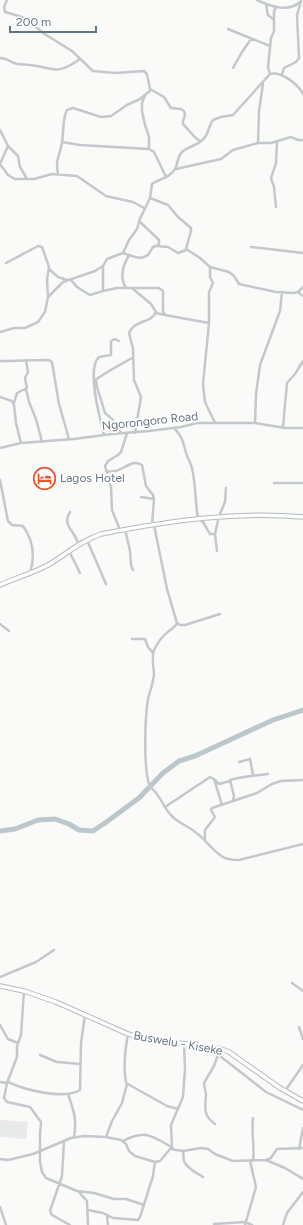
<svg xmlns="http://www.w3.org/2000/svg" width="303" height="1225" font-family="Figtree,sans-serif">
	<rect width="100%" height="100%" fill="#fafaf8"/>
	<path fill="#e8e9e9" d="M0,1120L28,1122L26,1139L0,1137Z"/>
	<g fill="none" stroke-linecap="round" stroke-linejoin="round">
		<path stroke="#bbc7cb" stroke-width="5" d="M0,831L15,829L38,820L55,819L69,824L79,830L93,831L105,823L139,798L163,773L179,761L195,756L273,720L303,710"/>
		<defs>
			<path id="secondary" d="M0,585C16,578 33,573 48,565C67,554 80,541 101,534C168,521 235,511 303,517
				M0,986L24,991L56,1002L128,1034L144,1038L221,1049L229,1052L280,1088L303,1101"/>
		</defs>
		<use href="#secondary" stroke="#b3babf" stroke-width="5.5"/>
		<path stroke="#c3c8cc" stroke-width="2.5" d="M7,0L4,7L5,12L22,17L29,21L43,33L72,51L93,71L115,73L144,71L147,74L150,89L164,97L171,108L181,109L184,111L185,115L183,121V124C189,130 193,137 200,141
			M257,0C270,6 288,13 300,2
			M266,4L268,15L273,19
			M228,29L270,46
			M0,58C6,58 9,61 14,63C19,65 25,64 30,65C55,68 56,76 80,59
			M233,68L242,52L251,39
			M270,74L268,67L271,38L274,31V11L276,7
			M282,74L284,68L296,62L299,58L297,15L301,1
			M145,95L142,103V111L145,125L149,137V149
			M0,130L8,146L0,164
			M62,142L80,145L149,149L154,152L166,177
			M258,143L259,111L263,84
			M8,146L18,156L20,167L27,179
			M0,164L8,175L15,179H34L52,174L77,176L106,196L133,202L144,208
			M176,169L221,159L233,150L258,143H271L291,137L298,140H303
			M58,174C55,157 60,157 62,142C64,131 62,120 67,110L73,108L101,117L111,116L127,105L140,99L151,90
			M150,198L168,205L178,217L191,228V231L186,249L200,258L210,267V277L213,283L209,292V323L203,384L205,402L215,423
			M276,207L274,187L271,178L276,163L277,142
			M157,246L168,247L178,253L186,250
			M251,247L303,253
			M123,253L129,240L137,229L139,222
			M6,263L38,246L42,247L49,267L47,280L48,297
			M103,266V291
			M210,267L229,272L234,276L239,284L276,292L294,293L298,292L303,287
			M49,269L58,277L67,280
			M70,279L77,287L90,295L103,291L117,288H159L163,291V311L165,315L209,323
			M126,288C119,277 123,265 129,255
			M133,289L151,304L156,312C151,324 135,319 129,333L133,349L134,380L141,397L135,433
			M298,292L303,296
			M156,313L165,315
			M0,332L14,328H25L38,322L45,312L48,297L63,282L95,271L103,266L107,259L120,254L123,253L135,257L141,258L148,255L153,247L159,245V240L139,221L150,198L152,184C159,179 170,178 175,169C178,164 177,157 182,152C188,146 199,146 205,137C209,132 209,125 213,120L221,117L233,115L270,74C281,71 298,84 303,94
			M0,361C17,361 32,360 49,360L52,362L59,404L69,439
			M95,380L109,371L132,358
			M96,380L97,387L105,413L113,420L121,433
			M26,389L29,402L36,419L42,442
			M0,397L12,401L14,405L16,423L21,443
			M14,403L17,393L27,388L25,378L28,372L26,360
			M255,423L256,394L260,365L280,311L282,292
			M283,427L287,383L295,374L303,361
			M174,428C184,438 183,444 187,456C189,460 191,464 192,468C196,485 195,502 198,519L203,522L210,534H215
			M104,435C100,419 86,368 99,357L111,355V341L115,339L119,341
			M0,448L21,443L74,439L112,434L149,431L181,427L197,423H255L285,428H303
			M106,471C123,475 129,457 142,465L146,486L153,495L154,499L152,525
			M0,480L8,521L12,525L23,526C33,540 35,557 30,573
			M274,483H303
			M141,497L154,499
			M70,512C61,526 76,531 78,544
			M154,525L167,589L177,623C175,628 172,628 169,631C163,635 157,644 154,650C151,659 154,666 154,675C153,683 150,691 148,699C145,717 143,770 150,787C160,794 162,805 170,814C177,823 187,825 195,832C206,839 212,851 223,857C228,860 233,860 239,860L303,844
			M125,529L130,551L131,565L133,570
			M120,530L112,510L111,487L105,466L108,461L118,455L121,452L127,433
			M87,540L106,584
			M69,551L80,573
			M217,551L215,534L219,516L225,502L226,488
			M177,623L180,625H185L220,614
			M0,624L9,631
			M132,639H145L148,647L153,653
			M239,762L250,759L253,775
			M214,779L219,784L230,781
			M233,801L234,796L230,780C243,776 255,776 268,774
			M165,807L210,777L214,779L222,805
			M205,840V830L215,817L211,810L212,808L257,793L272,784L281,781L303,780
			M0,977L36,962L54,950
			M292,983L303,991
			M24,991L21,1035L17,1046V1057L7,1083L4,1098L7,1102L30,1107L41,1122L40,1134V1162L42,1172L46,1178L77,1191L94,1193L114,1199H126L144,1205
			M0,1025L8,1039L18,1043
			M299,1027L303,1039
			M128,1034C125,1050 123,1067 126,1083L167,1106L178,1109
			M218,1049L220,1056L266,1092L303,1110
			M40,1055L57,1062L81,1064
			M0,1082L7,1083
			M8,1082C25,1090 64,1100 80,1090L81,1043L85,1015
			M285,1091L303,1065
			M68,1094C74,1111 77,1120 74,1137
			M215,1124C203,1115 205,1109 206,1095C206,1091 204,1087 204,1083L214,1066L218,1055
			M106,1137L112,1121L122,1103L127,1084
			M64,1141L62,1176L50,1211L52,1215L70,1225
			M123,1141C146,1129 152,1136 173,1148
			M172,1149L171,1125L183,1097L185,1069L184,1044
			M299,1149L303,1128
			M183,1151C184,1154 183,1158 184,1161C187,1169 197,1173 203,1177
			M0,1159L8,1160L33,1154L71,1138L84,1136L106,1137L121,1140L126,1144L129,1151L135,1156L155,1162L160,1161L170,1149L183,1151L201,1148L208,1149L215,1154L233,1161L266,1160L271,1158L277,1149L303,1148
			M266,1160L285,1168L303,1179
			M253,1161C255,1147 251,1133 253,1118
			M78,1191L87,1201L88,1225
			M0,1207L6,1225
			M88,1210L103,1213L113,1218L138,1220L140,1217L153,1176L155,1162
			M107,1215L108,1225
			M214,1224L245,1222L252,1225
			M245,1225L256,1187L250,1161
			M283,1225L287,1213L303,1192"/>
		<use href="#secondary" stroke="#fff" stroke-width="3.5"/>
	</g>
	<defs>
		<symbol id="hotel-ring" viewBox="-11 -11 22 22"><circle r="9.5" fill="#fff" stroke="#e4572e" stroke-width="1.5"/><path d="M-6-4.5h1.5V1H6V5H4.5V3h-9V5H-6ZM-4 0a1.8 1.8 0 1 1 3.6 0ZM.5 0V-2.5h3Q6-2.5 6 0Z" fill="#e4572e"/></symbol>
	</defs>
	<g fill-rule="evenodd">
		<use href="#hotel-ring" x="32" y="466" width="25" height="25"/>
	</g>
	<g text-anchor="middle" stroke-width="4" stroke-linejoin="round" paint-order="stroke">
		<g font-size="12" fill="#657683" stroke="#fff">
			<text transform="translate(150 421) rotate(-6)" y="4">Ngorongoro Road</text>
			<text transform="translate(178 1043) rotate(10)" y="4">Buswelu - Kiseke</text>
		</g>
		<g font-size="12" fill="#657683" stroke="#fff" text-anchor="start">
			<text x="60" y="482">Lagos Hotel</text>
		</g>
	</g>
	<path d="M10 26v6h86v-6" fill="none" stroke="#657683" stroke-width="2"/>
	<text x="16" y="26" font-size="12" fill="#657683" stroke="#ffffff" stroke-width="3" paint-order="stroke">200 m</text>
</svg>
